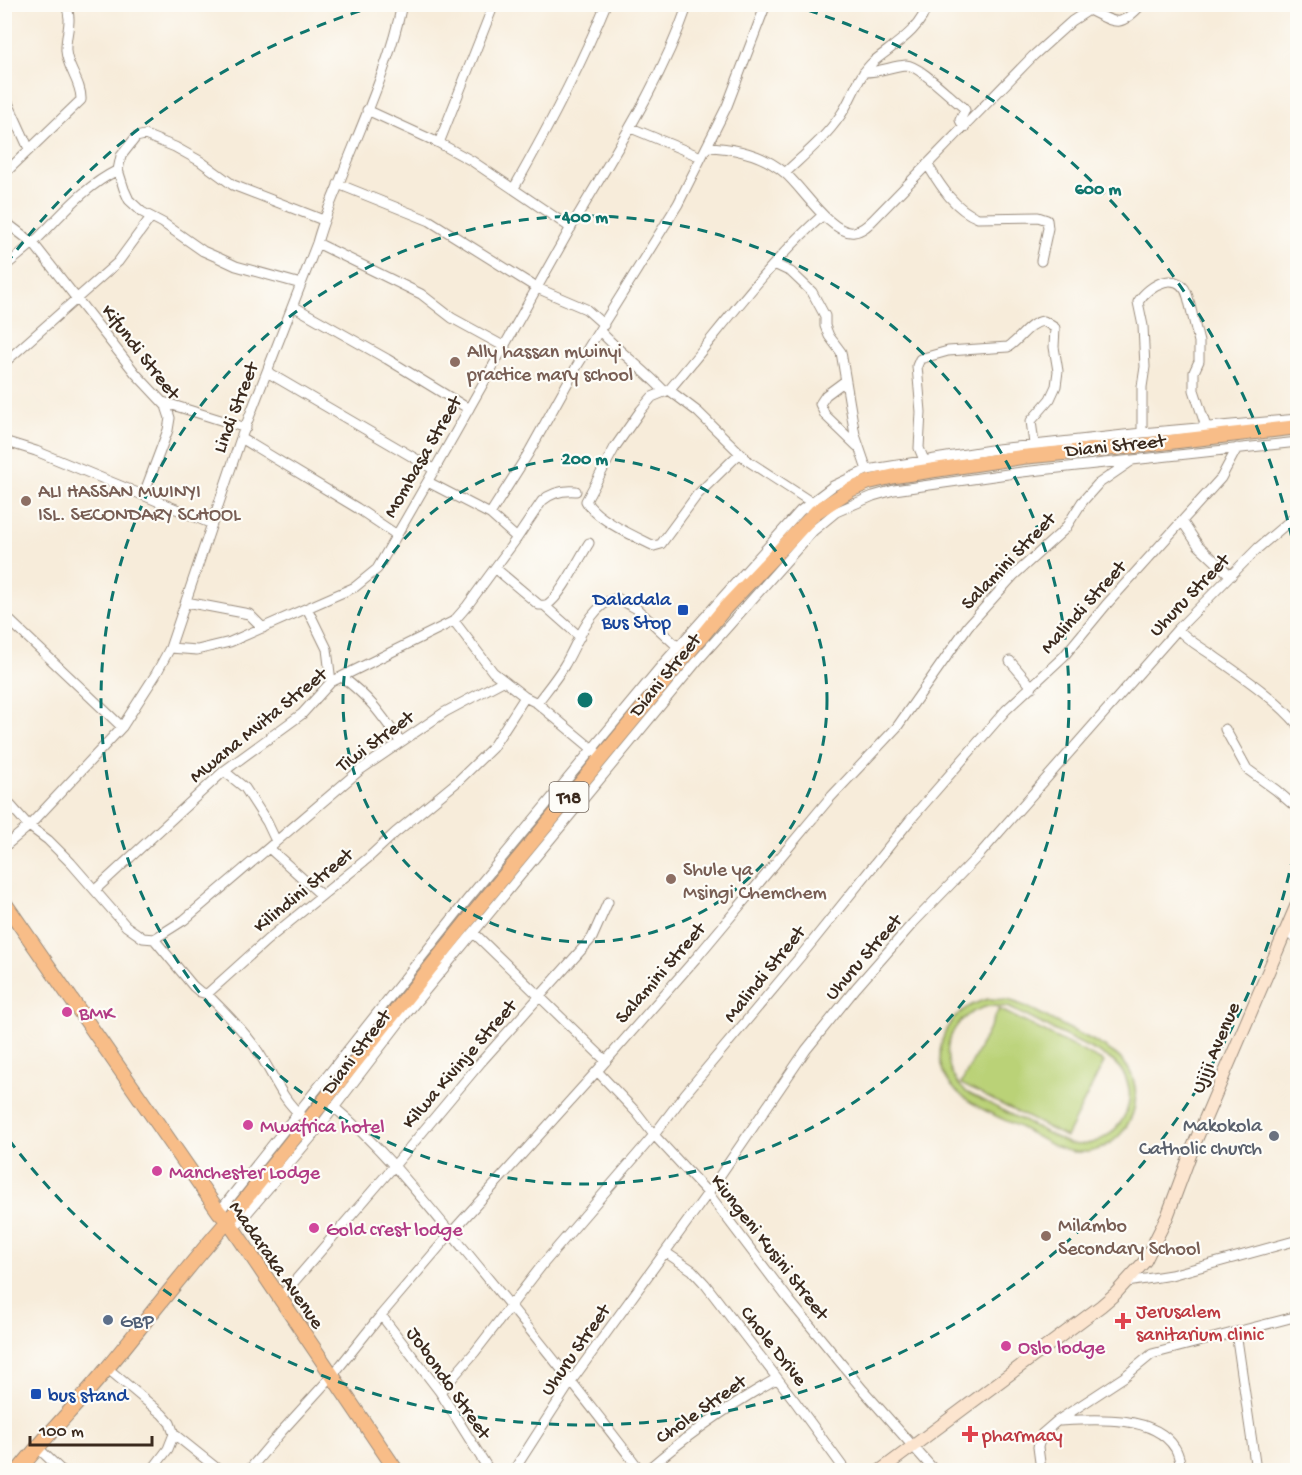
<svg xmlns="http://www.w3.org/2000/svg" width="1302" height="1475" font-family="'Gochi Hand',sans-serif">
	<rect width="100%" height="100%" fill="#fdfcf7"/>
	<filter id="ink" filterUnits="userSpaceOnUse"><feTurbulence type="fractalNoise" baseFrequency=".0167" numOctaves="2"/><feDisplacementMap in="SourceGraphic" scale="12" xChannelSelector="R" yChannelSelector="G"/><feConvolveMatrix kernelMatrix="1 2 1 2 8 2 1 2 1" color-interpolation-filters="sRGB"/></filter>
	<filter id="wash" filterUnits="userSpaceOnUse"><feTurbulence type="fractalNoise" baseFrequency=".008" numOctaves="4" result="noise"/><feDisplacementMap in="SourceGraphic" scale="24" xChannelSelector="R" yChannelSelector="G"/><feGaussianBlur stdDeviation="1.35" result="paint"/><feColorMatrix in="noise" values="0 0 0 0 0 0 0 0 0 0 0 0 0 0 0 0 0 1.4 0 .05"/><feComposite in="paint" operator="in"/></filter>
	<g filter="url(#wash)">
		<rect width="100%" height="100%" fill="#f7ecda"/>
		<path fill="#bad277" stroke="#7a7e4a" stroke-width="1.5" fill-rule="evenodd" d="M988,999C996,999 1003,999 1011,1001C1028,1006 1044,1016 1060,1024C1077,1033 1097,1041 1112,1052C1119,1056 1124,1062 1128,1068C1151,1106 1119,1157 1075,1152C1056,1150 1038,1137 1021,1128C983,1109 924,1090 944,1035C952,1015 969,1004 988,999ZM989,1006L1008,1007L1107,1057C1153,1086 1122,1152 1069,1144L966,1092C933,1062 946,1016 989,1006Z
			M999,1009L1104,1062L1066,1137L961,1084Z"/>
	</g>
	<g filter="url(#ink)">
		<g fill="none" stroke-linecap="round" stroke-linejoin="round">
			<defs>
				<path id="minor" d="M864,72C880,72 892,66 906,65C919,65 951,98 963,107L965,110L960,120L964,128
					M4,94L29,149
					M367,110L439,143L472,161L571,228
					M631,128L701,157
					M439,143L494,4
					M707,147C736,148 763,154 785,173C802,187 831,235 854,232C862,231 868,225 873,220L1033,56L1072,21L1089,10C1116,23 1119,29 1142,4
					M927,164C940,185 954,209 978,218L1038,217L1047,220L1048,228L1041,261
					M785,173C804,155 825,138 840,116C853,98 857,76 874,61C892,46 922,30 927,4
					M4,174L81,100C82,83 67,68 66,51C65,34 74,20 65,4
					M338,184L430,221L537,288L586,309L604,325
					M514,188C548,128 580,68 606,4
					M4,221L33,243L136,374L166,406L170,418L168,430L145,491V496L212,524
					M317,243L421,294L452,318L505,347
					M774,264L791,272L812,292L825,316V326L829,336L841,352L855,435L867,470
					M4,267C14,259 24,251 33,243C61,216 83,187 118,170
					M301,284L236,266L219,258L203,251L163,223L142,212L129,200L124,189L118,170L121,156L136,137L145,135L175,147L200,161L233,185L323,220
					M293,306L387,359L469,409
					M600,331C620,353 645,370 665,392
					M4,363L118,262L151,217
					M267,372L435,470
					M845,381L826,395L820,404L825,415L857,446
					M669,390L698,412L748,461L811,502
					M163,402L246,428
					M1142,433V387L1145,367L1143,326L1138,302C1149,284 1180,268 1188,297L1199,342V361L1194,372V390L1206,427
					M241,438L357,508L397,535
					M4,441L36,451L145,496
					M740,453L697,495L661,544L654,546C636,537 595,519 586,501L615,447L641,410L652,397L669,390C719,332 766,265 823,215
					M924,460L919,448L921,412L917,366L920,359L948,351L1008,347C1021,339 1029,322 1044,321L1055,328L1054,347L1058,371L1056,386L1050,399L1031,421L1034,444
					M428,482L490,514L517,538
					M490,514L528,454L577,366L678,204L727,106L766,4
					M1182,521L1198,545L1231,576
					M495,568L539,605C542,605 545,606 548,604C561,596 580,557 589,543
					M186,602L249,614L263,628
					M545,606L580,637
					M307,608L327,649L331,682
					M4,615L122,727
					M454,621L493,672L525,697L537,703L596,752
					M1178,629C1188,641 1201,647 1215,657C1243,677 1275,698 1298,725
					M170,648L197,650L230,642L355,587L377,569C443,457 506,342 570,229C613,155 660,85 688,4
					M1010,661L1032,687
					M342,677C370,698 380,713 400,741
					M537,703C546,691 556,679 564,666C578,643 589,605 617,598L637,609L678,647
					M1225,729L1247,769L1276,790L1298,809
					M224,771L245,788L267,822L276,841
					M4,798L29,826L48,840L71,863L126,926L143,938L154,939L193,986L200,992L207,994L267,940L368,858L395,833L457,782L492,748L525,697
					M4,847L29,826L122,727L156,674L170,648L241,438L317,243C323,220 332,200 341,178C362,124 391,61 402,4
					M269,848L321,895
					M95,890L224,771L302,714L331,682L454,621L467,606L517,538L542,501C552,492 563,490 576,491
					M1284,932L1298,939
					M474,933L606,1061
					M154,939L184,920L360,770L445,712L503,681
					M207,994C224,1012 243,1029 257,1050C273,1073 280,1098 302,1116
					M597,1071L637,1113L654,1135L708,1193L789,1300L863,1390L934,1470
					M335,1108C384,1149 423,1200 464,1249C524,1322 583,1395 640,1470
					M219,1212L467,900L662,665L800,511L833,486L867,470L997,449L1142,433L1298,419
					M232,1231L314,1134L402,1019L699,659L813,531L836,512L873,496L894,490L1022,472L1298,442
					M665,1252L692,1270L705,1284L794,1400L845,1470
					M1127,1282L1171,1275L1298,1240
					M280,1298L394,1166L481,1062L592,938L608,902
					M381,1315L440,1392L489,1470
					M1236,1332L1256,1470
					M107,1368L162,1414L170,1423L174,1434L219,1470
					M440,1392L475,1352L543,1264L654,1135L685,1094L800,957L911,819L1006,710L1064,656L1106,605L1221,478L1237,448
					M1060,1421C1093,1419 1154,1414 1175,1448C1179,1454 1180,1463 1182,1470
					M37,1447L61,1470
					M152,1470L168,1449L174,1434
					M249,1470L281,1432L332,1376L381,1315L451,1233L597,1071L697,957L829,799L897,727L968,626L1013,576L1065,529L1082,502L1098,484L1130,462
					M514,1470L572,1380L708,1193L806,1050L856,988L913,923L979,855L1178,629L1258,548L1298,514
					M647,1470C687,1435 730,1405 776,1379
					M1041,1470L1038,1447L1042,1434L1057,1421L1124,1377L1152,1354L1298,1316"/>
				<path id="secondary" d="M881,1470L1101,1306L1115,1294L1145,1261L1167,1217L1193,1147L1298,902"/>
				<path id="primary" d="M4,902L219,1212L228,1221L396,1470
					M19,1470C44,1438 73,1409 100,1377C143,1325 183,1272 228,1221L473,914L725,608L816,512L850,490L869,482L895,476L1022,457L1135,446L1298,427"/>
			</defs>
			<use href="#minor" stroke="#998b7c" stroke-width="11"/>
			<use href="#secondary" stroke="#998b7c" stroke-width="14"/>
			<use href="#primary" stroke="#998b7c" stroke-width="16"/>
			<use href="#minor" stroke="#fff" stroke-width="9"/>
			<use href="#secondary" stroke="#fce5cf" stroke-width="12"/>
			<use href="#primary" stroke="#f8bd88" stroke-width="14"/>
		</g>
	</g>
	<g fill="none" stroke="#0f766e" stroke-width="3" stroke-dasharray="10 8">
		<circle cx="585" cy="700" r="242"/>
		<circle cx="585" cy="700" r="484"/>
		<path d="M1297 838A725 725 0 0 1 6 1136M6 264A725 725 0 0 1 379 5M791 5A725 725 0 0 1 1297 562"/>
	</g>
	<g fill="#8d6e63" stroke="#fdfcf7" stroke-width="2">
		<circle cx="455" cy="362" r="6"/>
		<circle cx="26" cy="501" r="6"/>
		<circle cx="671" cy="879" r="6"/>
		<circle cx="1046" cy="1236" r="6"/>
	</g>
	<g fill="#1a4fb4" stroke="#fdfcf7" stroke-width="2">
		<rect x="677" y="604" width="12" height="12" rx="3"/>
		<rect x="30" y="1388" width="12" height="12" rx="3"/>
	</g>
	<g fill="#d1479c" stroke="#fdfcf7" stroke-width="2">
		<circle cx="67" cy="1012" r="6"/>
		<circle cx="248" cy="1125" r="6"/>
		<circle cx="157" cy="1171" r="6"/>
		<circle cx="314" cy="1228" r="6"/>
		<circle cx="1006" cy="1346" r="6"/>
	</g>
	<circle fill="#6b7280" stroke="#fdfcf7" stroke-width="2" cx="1274" cy="1136" r="6"/>
	<circle fill="#5c6f8a" stroke="#fdfcf7" stroke-width="2" cx="108" cy="1320" r="6"/>
	<g fill="#e0444e" stroke="#fdfcf7" stroke-width="2">
		<path d="M1120 1312h6v6h6v6h-6v6h-6v-6h-6v-6h6z"/>
		<path d="M967 1425h6v6h6v6h-6v6h-6v-6h-6v-6h6z"/>
	</g>
	<g text-anchor="middle" stroke-width="4.5" stroke-linejoin="round" paint-order="stroke">
		<rect fill="#fdfcf7" stroke="#75695f" stroke-width="1.5" x="549.5" y="782" width="39" height="30" rx="4.5"/>
		<g font-size="18" font-weight="bold" fill="#3b2a1e">
			<text x="569" y="803">T18</text>
		</g>
		<g font-size="20" fill="#785e54" stroke="#fdfcf7" text-anchor="start">
			<text x="467" y="357">Ally hassan mwinyi<tspan x="467" dy="23">practice mary school</tspan></text>
			<text x="38" y="497">ALI HASSAN MWINYI<tspan x="38" dy="23">ISL. SECONDARY SCHOOL</tspan></text>
			<text x="683" y="875">Shule ya<tspan x="683" dy="23">Msingi Chemchem</tspan></text>
			<text x="1058" y="1231">Milambo<tspan x="1058" dy="23">Secondary School</tspan></text>
		</g>
		<g font-size="20" fill="#3b2a1e" stroke="#fdfcf7">
			<text transform="translate(142 351) rotate(52)" y="7">Kifundi Street</text>
			<text transform="translate(234 407) rotate(-69)" y="7">Lindi Street</text>
			<text transform="translate(1115 444) rotate(-6)" y="7">Diani Street</text>
			<text transform="translate(421 456) rotate(-60)" y="7">Mombasa Street</text>
			<text transform="translate(1007 560) rotate(-46)" y="7">Salamini Street</text>
			<text transform="translate(1188 594) rotate(-46)" y="7">Uhuru Street</text>
			<text transform="translate(1082 606) rotate(-48)" y="7">Malindi Street</text>
			<text transform="translate(664 674) rotate(-51)" y="7">Diani Street</text>
			<text transform="translate(257 724) rotate(-39)" y="7">Mwana Mvita Street</text>
			<text transform="translate(374 740) rotate(-36)" y="7">Tiwi Street</text>
			<text transform="translate(302 889) rotate(-39)" y="7">Kilindini Street</text>
			<text transform="translate(862 956) rotate(-49)" y="7">Uhuru Street</text>
			<text transform="translate(659 972) rotate(-49)" y="7">Salamini Street</text>
			<text transform="translate(763 973) rotate(-51)" y="7">Malindi Street</text>
			<text transform="translate(1214 1047) rotate(-67)" y="7">Ujiji Avenue</text>
			<text transform="translate(355 1051) rotate(-53)" y="7">Diani Street</text>
			<text transform="translate(458 1063) rotate(-49)" y="7">Kilwa Kivinje Street</text>
			<text transform="translate(771 1246) rotate(52)" y="7">Kiungeni Kusini Street</text>
			<text transform="translate(278 1264) rotate(55)" y="7">Madaraka Avenue</text>
			<text transform="translate(775 1345) rotate(52)" y="7">Chole Drive</text>
			<text transform="translate(574 1349) rotate(-55)" y="7">Uhuru Street</text>
			<text transform="translate(450 1382) rotate(55)" y="7">Jobondo Street</text>
			<text transform="translate(700 1408) rotate(-35)" y="7">Chole Street</text>
		</g>
		<g font-size="20" fill="#164399" stroke="#fdfcf7" text-anchor="end">
			<text x="671" y="605">Daladala<tspan x="671" dy="23">Bus Stop</tspan></text>
			<text x="48" y="1401" text-anchor="start">bus stand</text>
		</g>
		<g font-size="20" fill="#b23c85" stroke="#fdfcf7" text-anchor="start">
			<text x="79" y="1019">BMK</text>
			<text x="260" y="1132">Mwafrica hotel</text>
			<text x="169" y="1178">Manchester Lodge</text>
			<text x="326" y="1235">Gold crest lodge</text>
			<text x="1018" y="1353">Oslo lodge</text>
		</g>
		<g font-size="20" fill="#5b616d" stroke="#fdfcf7" text-anchor="end">
			<text x="1262" y="1131">Makokola<tspan x="1262" dy="23">Catholic church</tspan></text>
		</g>
		<g font-size="20" fill="#be3a42" stroke="#fdfcf7" text-anchor="start">
			<text x="1136" y="1317">Jerusalem<tspan x="1136" dy="23">sanitarium clinic</tspan></text>
			<text x="982" y="1441">pharmacy</text>
		</g>
		<g font-size="20" fill="#4e5e75" stroke="#fdfcf7" text-anchor="start">
			<text x="120" y="1327">GBP</text>
		</g>
	</g>
	<circle cx="585" cy="700" r="9" fill="#0f766e" stroke="#fdfcf7" stroke-width="3"/>
	<g font-size="18" text-anchor="middle" font-weight="bold" fill="#0f766e" stroke="#fdfcf7" stroke-width="4.5" stroke-linejoin="round" paint-order="stroke">
		<text x="1098" y="194">600 m</text>
		<text x="585" y="222">400 m</text>
		<text x="585" y="464">200 m</text>
	</g>
	<rect width="1302" height="1475" fill="none" stroke="#fdfcf7" stroke-width="24"/>
	<path d="M30 1436v9h122v-9" fill="none" stroke="#3b2a1e" stroke-width="3"/>
	<text x="39" y="1436" font-size="18" fill="#3b2a1e" stroke="#fdfcf7" stroke-width="4.5" paint-order="stroke">100 m</text>
</svg>
